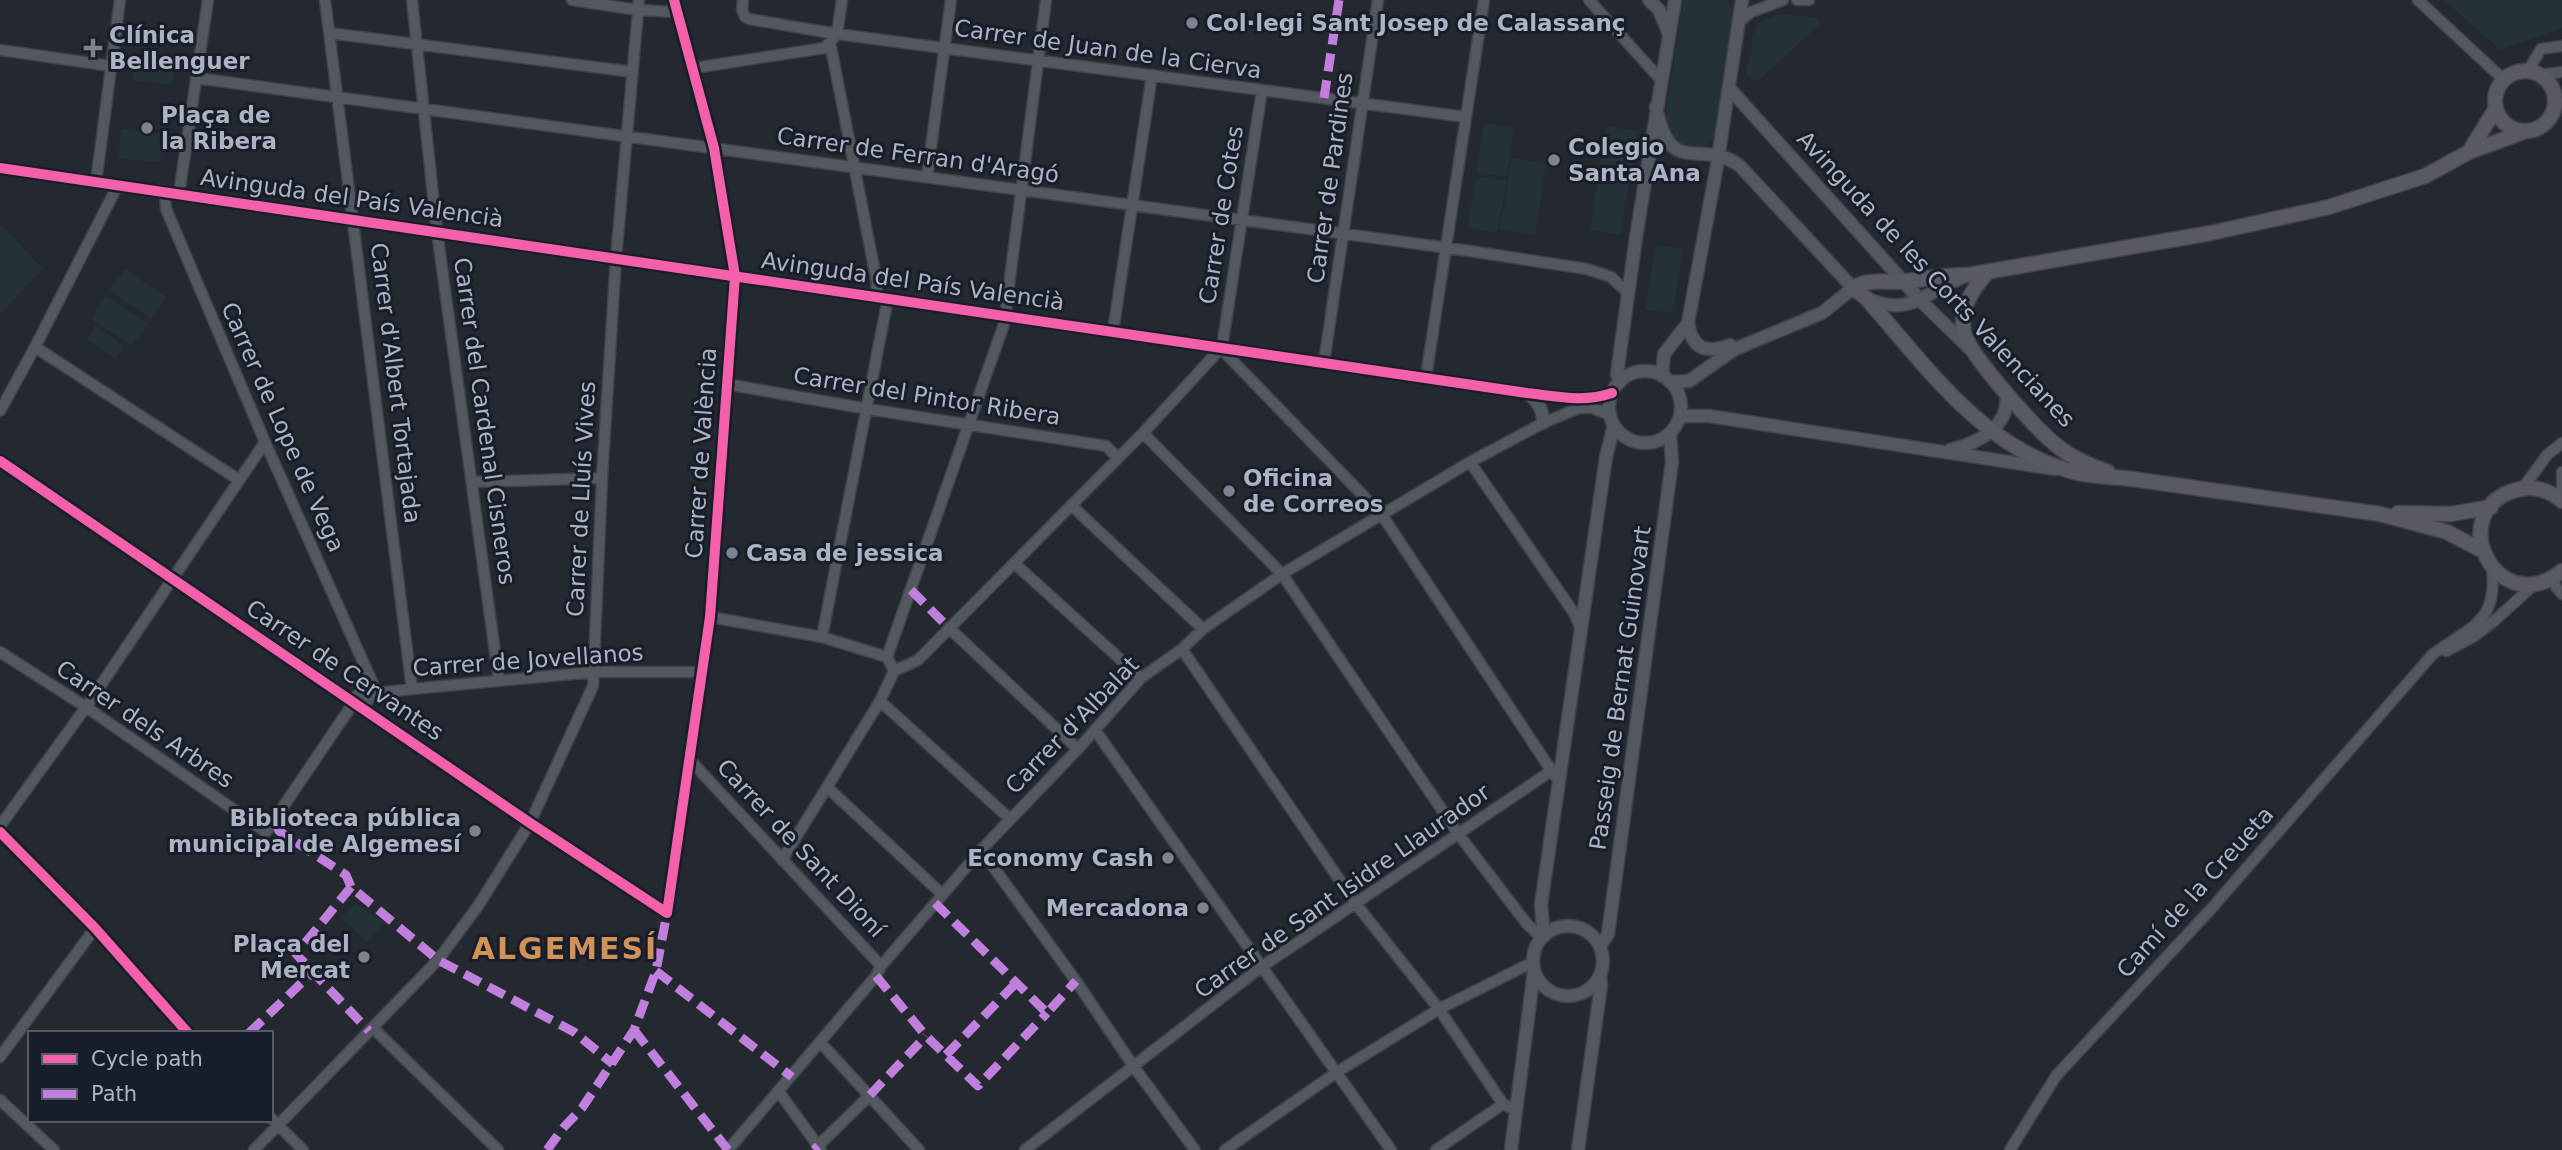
<svg xmlns="http://www.w3.org/2000/svg" width="2562" height="1150" font-family="'DejaVu Sans',sans-serif">
	<rect width="100%" height="100%" fill="#24282f"/>
	<path fill="#223235" d="M1683,0H1727L1735,15L1716,137L1705,147L1700,149L1684,146L1677,142L1666,122L1667,104Z
		M2444,0H2562V28L2500,50Z
		M1779,14L1817,17L1821,23L1757,82L1746,75L1753,35L1759,23Z
		M135,62L174,68L172,85L132,80Z
		M1484,123L1514,128L1507,177L1476,173Z
		M1606,126L1637,131L1621,235L1590,230Z
		M121,129L164,134L160,162L118,159Z
		M1512,158L1546,163L1535,236L1500,230Z
		M1476,177L1507,180L1497,233L1467,227Z
		M0,223L43,269L0,314Z
		M1656,245L1683,248L1673,313L1645,310Z
		M125,269L166,297L151,319L109,291Z
		M106,296L148,323L132,346L91,319Z
		M95,326L124,346L116,359L87,339Z
		M356,904L386,923L367,942L341,917Z"/>
	<g fill="none" stroke-linecap="round" stroke-linejoin="round">
		<defs>
			<path id="minor" d="M325,0L412,689
				M412,0L437,232L499,681
				M572,0L638,10L677,12
				M743,0L742,9L745,17L749,19L837,34L1466,117
				M1589,0L1661,80
				M1797,0H1809
				M2418,0L2504,80
				M1739,22L1751,12L1783,0
				M329,33L633,72
				M837,34L842,0
				M830,42L877,283L876,296
				M0,50L111,66
				M694,68L824,48L833,39
				M2528,71L2541,49L2562,46
				M2540,75L2562,72
				M196,78L1463,250L1587,269L1611,277L1628,293
				M927,177L951,0
				M96,182L120,0
				M165,192L166,209L265,442L377,693
				M179,194L208,0
				M1113,331L1152,75
				M35,347L239,480
				M1222,347L1227,355L1382,515L1555,776
				M1324,362L1378,0
				M1426,377L1484,0
				M726,384L868,409L1106,446L1117,457
				M0,411L35,347L118,185
				M1143,433L1282,574L1459,835L1527,924L1542,938
				M0,461L530,823L667,913L710,617L735,276L714,148L674,0
				M1470,462L1574,613L1581,629
				M473,482L602,478
				M2523,488L2547,455L2562,443
				M2562,501V472
				M1071,505L1203,629
				M1014,563L1141,678
				M2553,578L2556,587L2562,594
				M710,617L822,637L887,657
				M949,628L1078,749
				M822,637L888,298
				M1182,649L1356,904L1439,1009L1503,1104L1516,1110
				M2446,651L2473,637L2494,621L2535,584
				M0,652L86,707L266,832L354,702
				M894,671L918,660L1143,433L1222,347L1262,90
				M894,671L887,657L1004,324L1046,0
				M350,700L364,691L370,677
				M880,701L1010,819
				M363,707L370,697L377,693L412,689L594,672H702
				M1095,730L1391,1150
				M690,760L881,966
				M828,788L942,894
				M0,826L86,707L265,442
				M0,832L95,928L188,1033
				M981,850L1076,981L1134,1067L1195,1150
				M782,860L880,701L894,671
				M373,1028L498,1150
				M820,1042L919,1150
				M0,1057L95,928
				M779,1092L821,1150
				M0,1100L54,1150
				M271,1118L303,1150
				M818,1146L870,1095
				M254,1150L438,960L478,906L530,823L593,686L602,478L616,258L639,0
				M728,1150L876,976L881,966L981,850L1078,749L1141,678L1182,649L1203,629L1282,574L1470,462L1543,423L1579,408H1592L1610,415
				M1025,1150L1260,968L1551,771
				M1225,1150L1337,1072L1439,1009L1533,962
				M1436,1150L1503,1104
				M2010,1150L2056,1076L2211,909L2432,655C2470,626 2498,624 2492,568"/>
			<path id="tertiary" d="M1649,0L1659,10L1669,34
				M1729,88L1920,300L1971,350
				M1656,107C1671,181 1699,136 1740,166L1853,288L1822,313L1735,349L1689,381L1670,382
				M0,168L1527,393C1555,396 1584,403 1612,393
				M1866,298C1911,318 1925,292 1965,276
				M1688,323C1692,349 1706,354 1730,345
				M1609 407a36 36 0 1 1 72 0a36 36 0 1 1-72 0Z
				M1662,376L1664,354L1688,323L1717,165L1742,0
				M1620,382L1617,374L1636,237L1675,0
				M1527,393C1538,401 1543,409 1543,423
				M1680,416H1709L2055,469
				M1950,450C1979,443 2012,426 2006,391
				M1533 961a35 35 0 1 1 70 0a35 35 0 1 1-70 0Z
				M1544,936L1541,905L1606,457L1614,425
				M1600,946L1608,934L1672,462L1670,433
				M1511,1150L1534,971
				M1578,1150L1601,985L1600,975"/>
			<path id="secondary" d="M2495 101a30 30 0 1 1 60 0a30 30 0 1 1-60 0Z
				M2469,152L2496,108
				M1989,271C1973,288 1959,308 1964,333C1970,356 2039,433 2060,448C2074,459 2091,466 2108,472
				M2562,501C2550,490 2532,485 2516,490C2442,511 2497,623 2562,571
				M2398,513L2451,514L2491,507
				M2483,551L2447,532L2380,514L2125,478C2105,477 2086,476 2067,470C1979,444 1924,363 1866,298L1853,288C1871,277 1888,284 1907,281C1928,279 1947,274 1968,275L2211,233L2329,207L2425,176L2469,152L2526,131"/>
		</defs>
		<use href="#minor" stroke="#404248" stroke-width="13"/>
		<use href="#tertiary" stroke="#404248" stroke-width="15"/>
		<use href="#secondary" stroke="#404248" stroke-width="17"/>
		<use href="#minor" stroke="#53575e" stroke-width="10"/>
		<use href="#tertiary" stroke="#53575e" stroke-width="12"/>
		<use href="#secondary" stroke="#575a63" stroke-width="14"/>
		<path stroke="#c07fdc" stroke-width="9" stroke-dasharray="18 9" stroke-linecap="butt" d="M1324,98L1339,0
			M911,590L949,628
			M277,825L279,831L346,875L351,887L438,960L574,1032L613,1064
			M351,887L296,954L369,1031
			M935,903L1047,1013L1076,981
			M656,971L792,1077
			M876,976L926,1036L978,1086L1047,1013
			M634,1030L728,1150
			M249,1033L313,972
			M946,1055L1017,982
			M870,1095L926,1036
			M547,1150L564,1127L582,1108L634,1030L656,971L667,913
			M814,1150L818,1146"/>
		<defs>
			<path id="cycleway" d="M0,168L1527,393C1555,396 1584,403 1612,393
				M0,461L530,823L667,913L710,617L735,276L714,148L674,0
				M0,832L95,928L188,1033"/>
		</defs>
		<use href="#cycleway" stroke="#181e29" stroke-width="15"/>
		<use href="#cycleway" stroke="#f560ab" stroke-width="10"/>
	</g>
	<g fill="#7c828f" stroke="#181e29" stroke-width="2.5">
		<circle cx="1192" cy="23" r="7"/>
		<path d="M89.5 37.5h7v7h7v7h-7v7h-7v-7h-7v-7h7z"/>
		<circle cx="147" cy="128" r="7"/>
		<circle cx="1554" cy="160" r="7"/>
		<circle cx="1229" cy="491" r="7"/>
		<circle cx="732" cy="553" r="7"/>
		<circle cx="475" cy="831" r="7"/>
		<circle cx="1168" cy="858" r="7"/>
		<circle cx="1203" cy="908" r="7"/>
		<circle cx="364" cy="957" r="7"/>
	</g>
	<g text-anchor="middle" stroke-width="6" stroke-linejoin="round" paint-order="stroke">
		<g font-size="23" font-weight="bold" fill="#acb3c2" stroke="#181e29" text-anchor="start">
			<text x="1206" y="31">Col·legi Sant Josep de Calassanç</text>
			<text x="109" y="43">Clínica<tspan x="109" dy="26">Bellenguer</tspan></text>
			<text x="161" y="123">Plaça de<tspan x="161" dy="26">la Ribera</tspan></text>
			<text x="1568" y="155">Colegio<tspan x="1568" dy="26">Santa Ana</tspan></text>
			<text x="1243" y="486">Oficina<tspan x="1243" dy="26">de Correos</tspan></text>
			<text x="746" y="561">Casa de jessica</text>
			<text x="461" y="826" text-anchor="end">Biblioteca pública<tspan x="461" dy="26">municipal de Algemesí</tspan></text>
			<text x="1154" y="866" text-anchor="end">Economy Cash</text>
			<text x="1189" y="916" text-anchor="end">Mercadona</text>
			<text x="350" y="952" text-anchor="end">Plaça del<tspan x="350" dy="26">Mercat</tspan></text>
		</g>
		<g font-size="23" fill="#acb3c2" stroke="#181e29">
			<text transform="translate(1108 49) rotate(8)" y="8">Carrer de Juan de la Cierva</text>
			<text transform="translate(918 155) rotate(8)" y="8">Carrer de Ferran d'Aragó</text>
			<text transform="translate(1330 178) rotate(-82)" y="8">Carrer de Pardines</text>
			<text transform="translate(352 198) rotate(8)" y="8">Avinguda del País Valencià</text>
			<text transform="translate(1221 215) rotate(-81)" y="8">Carrer de Cotes</text>
			<text transform="translate(1936 279) rotate(47)" y="8">Avinguda de les Corts Valencianes</text>
			<text transform="translate(913 281) rotate(8)" y="8">Avinguda del País Valencià</text>
			<text transform="translate(396 383) rotate(83)" y="8">Carrer d'Albert Tortajada</text>
			<text transform="translate(927 396) rotate(9)" y="8">Carrer del Pintor Ribera</text>
			<text transform="translate(485 421) rotate(82)" y="8">Carrer del Cardenal Cisneros</text>
			<text transform="translate(283 427) rotate(66)" y="8">Carrer de Lope de Vega</text>
			<text transform="translate(701 453) rotate(-86)" y="8">Carrer de València</text>
			<text transform="translate(581 499) rotate(-87)" y="8">Carrer de Lluís Vives</text>
			<text transform="translate(528 660) rotate(-4)" y="8">Carrer de Jovellanos</text>
			<text transform="translate(345 670) rotate(34)" y="8">Carrer de Cervantes</text>
			<text transform="translate(1620 688) rotate(-82)" y="8">Passeig de Bernat Guinovart</text>
			<text transform="translate(145 724) rotate(34)" y="8">Carrer dels Arbres</text>
			<text transform="translate(1072 725) rotate(-46)" y="8">Carrer d'Albalat</text>
			<text transform="translate(801 848) rotate(47)" y="8">Carrer de Sant Dioní</text>
			<text transform="translate(1342 891) rotate(-35)" y="8">Carrer de Sant Isidre Llaurador</text>
			<text transform="translate(2195 892) rotate(-48)" y="8">Camí de la Creueta</text>
		</g>
		<g font-size="30" font-weight="bold" letter-spacing="2" fill="#d09259" stroke="#181e29">
			<text x="565" y="959">ALGEMESÍ</text>
		</g>
	</g>
	<rect x="28" y="1031" width="245" height="91" fill="#181e29" stroke="#535a66" stroke-width="2"/>
	<rect x="42" y="1054" width="35" height="10" fill="#f560ab" stroke="#535a66" stroke-width="2"/>
	<text x="91" y="1066" font-size="21" fill="#acb3c2">Cycle path</text>
	<rect x="42" y="1089" width="35" height="10" fill="#c07fdc" stroke="#535a66" stroke-width="2"/>
	<text x="91" y="1101" font-size="21" fill="#acb3c2">Path</text>
</svg>
